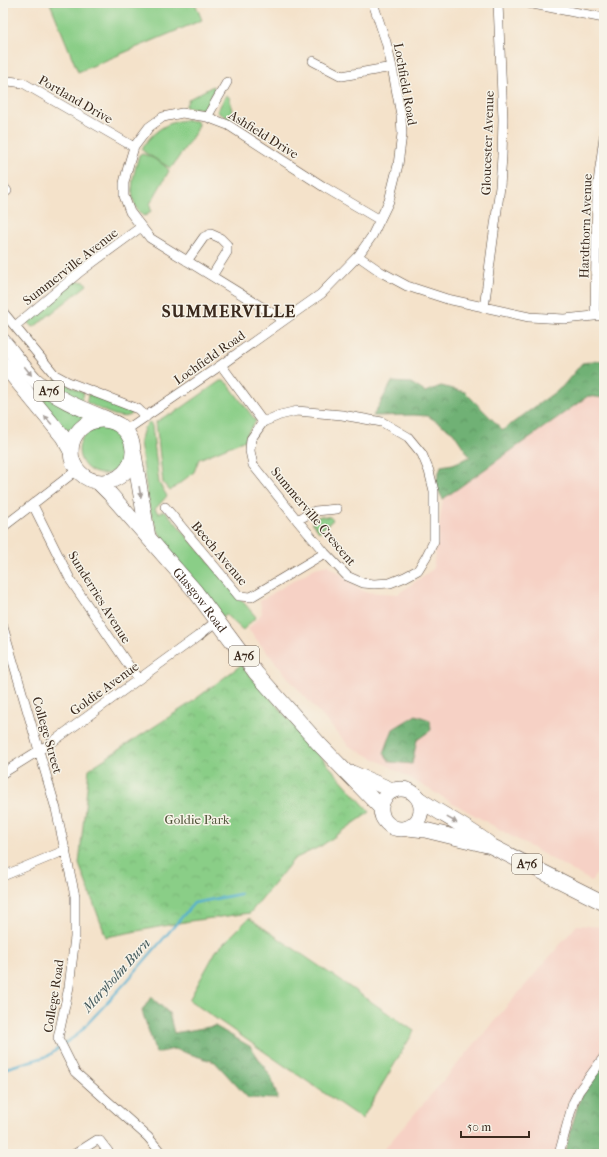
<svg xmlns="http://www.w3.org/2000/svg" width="607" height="1157" font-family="'IM FELL French Canon',serif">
	<defs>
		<pattern id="forest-crowns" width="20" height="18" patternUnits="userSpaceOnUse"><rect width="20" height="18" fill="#6fb174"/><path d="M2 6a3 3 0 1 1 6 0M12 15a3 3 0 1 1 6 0" fill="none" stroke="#5c905f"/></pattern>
		<pattern id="park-crowns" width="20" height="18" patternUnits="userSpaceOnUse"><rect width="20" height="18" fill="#8ace87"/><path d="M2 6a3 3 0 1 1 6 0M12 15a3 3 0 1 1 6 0" fill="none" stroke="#78b174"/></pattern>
	</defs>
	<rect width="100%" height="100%" fill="#f7f3e8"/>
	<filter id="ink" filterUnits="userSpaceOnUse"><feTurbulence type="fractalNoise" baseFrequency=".025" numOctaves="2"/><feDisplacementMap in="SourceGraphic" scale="8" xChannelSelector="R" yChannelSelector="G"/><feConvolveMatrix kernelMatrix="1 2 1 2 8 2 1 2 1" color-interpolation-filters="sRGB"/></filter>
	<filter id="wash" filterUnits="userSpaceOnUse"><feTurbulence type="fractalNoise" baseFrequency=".012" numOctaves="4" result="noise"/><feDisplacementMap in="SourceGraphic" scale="16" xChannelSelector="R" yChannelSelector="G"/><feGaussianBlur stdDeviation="0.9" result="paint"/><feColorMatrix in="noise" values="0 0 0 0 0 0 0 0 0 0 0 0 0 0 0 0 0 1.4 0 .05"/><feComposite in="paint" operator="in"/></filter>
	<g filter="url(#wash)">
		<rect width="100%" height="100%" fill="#f4e2ca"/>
		<path fill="#f6d1c5" d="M588,396L604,398V865L591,881L460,807L387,765L349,746L290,680L248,629L262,613L260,601L315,568L328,565L364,592L398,594L433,569L443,499Z
			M577,925L604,927V1065L589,1083L579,1101L564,1154H380Z"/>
		<path fill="#8ace87" stroke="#627c52" d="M50,3H195L202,20L78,72Z
			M213,86L215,89L204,109L185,107L189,99Z
			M226,95L230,98L233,120L217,112Z
			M184,120L196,121L198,123L197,130L172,167L170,168L144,152L142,149C151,133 166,122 184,120Z
			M141,154C148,154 167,165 169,171L150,204L151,211L147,215L143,216C125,200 134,174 139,155Z
			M78,281L85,282L87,285L34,327L30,325L27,320L74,282Z
			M56,379L84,393L82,400L65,392L51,384Z
			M220,381H224L228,384L256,421L248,432L245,440L199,459L194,472L170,491L163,483L156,422L169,414H173Z
			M47,394L88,416L79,421L70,433L68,432L40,399Z
			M89,394L131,410L132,414C122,423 97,407 86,402Z
			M150,422L152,426L159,483L167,496L155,509L158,513L165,511L168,514L256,617L243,630L226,615L223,617C195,583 160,549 149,506L140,442L144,428Z
			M79 450a24 24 0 1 1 48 0a24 24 0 1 1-48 0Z
			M249,918L414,1031L362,1119L189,1000L216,951Z"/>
		<path fill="url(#forest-crowns)" stroke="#556e49" d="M604,360V398L588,396L443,499L435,485L441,466L453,464L470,457L453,432L428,416L414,415L373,416L392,382L411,383L425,392L441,386L465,392L503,430L562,387L582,363Z
			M416,715L430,720L431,730L417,740L412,764L390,762L384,753L393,729Z
			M151,997L169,1013L174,1033L215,1026L251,1047L271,1077L278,1099L248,1098L215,1062L174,1049L156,1053L142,1011Z
			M604,1065V1142L593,1154H564L579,1101L589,1083Z"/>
		<path fill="url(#park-crowns)" stroke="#627c52" d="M321,516L330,517L333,520L319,532L312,522L315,518Z
			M241,665C285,714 326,764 370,812L321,846L294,859L250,913L190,921L106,937L79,864L89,769L189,704Z"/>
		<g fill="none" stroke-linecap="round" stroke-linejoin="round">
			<path stroke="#52afd0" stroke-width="2.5" d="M64,1044L77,1035L127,981L194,903L240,894
				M3,1069L48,1056L60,1047"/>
		</g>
	</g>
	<g filter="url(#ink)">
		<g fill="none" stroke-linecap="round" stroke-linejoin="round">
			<defs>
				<path id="street" d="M528,3L604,18
					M313,61L342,76L392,67
					M3,83L9,81L23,83L134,147
					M207,117L227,82
					M3,186L7,191
					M358,256L381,272L407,286L447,299L529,317L564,319L604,315
					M187,261L204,237L211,234L220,238L227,245V252L212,276
					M484,308L500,187L502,156L503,119L498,3
					M3,312L55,375L68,382L138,409L146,417
					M595,316L597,190L604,137
					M283,320L150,238L130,212L124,196V183L128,167L134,147L149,127L163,117L182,113L207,117L228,125L324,187L380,220
					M15,326L81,271L141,227
					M221,365L263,422L251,439L250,451L253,465L297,520L325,553L347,576L363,583L374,584L390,583L405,577L418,570L426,557L434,541V491L429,471L422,454L408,437L382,422L342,415L297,411L280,415L263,422
					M126,430L221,365L321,294L358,256L372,236L389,201L398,165L402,134L401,115L392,67L386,42L373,3
					M33,505L71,581L138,679
					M165,507L239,596L251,597L325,553
					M297,520L315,511L337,509
					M3,527L77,470
					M3,627L56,809L75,896V937L69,987L58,1038L75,1072L148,1137L162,1154
					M3,773L51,743L198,636L218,620
					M3,876L66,850
					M75,1154L97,1140L100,1141L110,1154
					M559,1154L573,1103L579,1091L604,1057"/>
				<g id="primary">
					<path d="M3,341C13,353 23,367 34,379C54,398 82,409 107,419"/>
					<path d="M3,364L63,437L71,451"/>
					<circle cx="102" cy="451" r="31"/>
					<path d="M134,454L148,537"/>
					<path id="s1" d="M98,482L110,494L195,591L256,673L320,745L380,807"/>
					<path d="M352,773L392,790"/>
					<circle cx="401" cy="809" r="20"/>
					<path d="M419,799C442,815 466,826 488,843"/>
					<path d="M408,828L425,830L491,846L604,903"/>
				</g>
			</defs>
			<use href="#street" stroke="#574638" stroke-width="10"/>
			<use href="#primary" stroke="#574638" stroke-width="16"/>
			<use href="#street" stroke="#fff" stroke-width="9"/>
			<use href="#primary" stroke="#fff" stroke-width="15"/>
		</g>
		<defs><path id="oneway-solid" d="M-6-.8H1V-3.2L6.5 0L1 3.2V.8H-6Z"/></defs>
		<g fill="#a79f9a">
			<use href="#oneway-solid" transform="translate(28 371) rotate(51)"/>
			<use href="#oneway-solid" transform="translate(48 420) rotate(-130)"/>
			<use href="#oneway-solid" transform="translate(140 492) rotate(81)"/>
			<use href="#oneway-solid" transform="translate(452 820) rotate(29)"/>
		</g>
	</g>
	<g text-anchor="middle" stroke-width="3" stroke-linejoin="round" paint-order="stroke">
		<g fill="#f7f3e8" stroke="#73665b" stroke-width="1">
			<rect x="34" y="381" width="30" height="20" rx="3"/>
			<rect x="229" y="646" width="30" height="20" rx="3"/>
			<rect x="512" y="854" width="30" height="20" rx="3"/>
		</g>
		<g font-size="12" font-weight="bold" fill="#3b2a1e">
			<text x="49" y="395">A76</text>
			<text x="244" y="660">A76</text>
			<text x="527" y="868">A76</text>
		</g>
		<g font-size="13" fill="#3b2a1e" stroke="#f7f3e8">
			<text transform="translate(406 84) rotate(80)" y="5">Lochfield Road</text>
			<text transform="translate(76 99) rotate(30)" y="5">Portland Drive</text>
			<text transform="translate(264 134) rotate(32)" y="5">Ashfield Drive</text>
			<text transform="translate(487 143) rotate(-88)" y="5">Gloucester Avenue</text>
			<text transform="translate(585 226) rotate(-88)" y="5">Hardthorn Avenue</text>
			<text transform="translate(70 266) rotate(-38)" y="5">Summerville Avenue</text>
			<text transform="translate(209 357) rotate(-35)" y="5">Lochfield Road</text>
			<text transform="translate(314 516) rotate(50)" y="5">Summerville Crescent</text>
			<text transform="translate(220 553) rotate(50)" y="5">Beech Avenue</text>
			<text transform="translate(100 597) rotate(58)" y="5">Sunderries Avenue</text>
			<text dy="5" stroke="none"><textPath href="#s1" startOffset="156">Glasgow Road</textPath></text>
			<text transform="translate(104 688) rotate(-36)" y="5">Goldie Avenue</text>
			<text transform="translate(48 735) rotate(74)" y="5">College Street</text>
			<text transform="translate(53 996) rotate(-81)" y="5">College Road</text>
		</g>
		<g font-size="13" fill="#4f5338" stroke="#f7f3e8">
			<text x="197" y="824">Goldie Park</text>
		</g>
		<g font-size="14" font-style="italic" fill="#43595c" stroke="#f7f3e8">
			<text transform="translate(116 975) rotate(-48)" y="5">Maryholm Burn</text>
		</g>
		<g font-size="17" font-weight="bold" letter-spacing="1" fill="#3b2a1e" stroke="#f7f3e8">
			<text x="229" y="317">SUMMERVILLE</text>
		</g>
	</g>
	<rect width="607" height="1157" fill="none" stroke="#f7f3e8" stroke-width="16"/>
	<path d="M461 1131v6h68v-6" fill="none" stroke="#3b2a1e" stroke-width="2"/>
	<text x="467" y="1131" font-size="12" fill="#3b2a1e" stroke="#f7f3e8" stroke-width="3" paint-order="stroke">50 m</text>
</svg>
